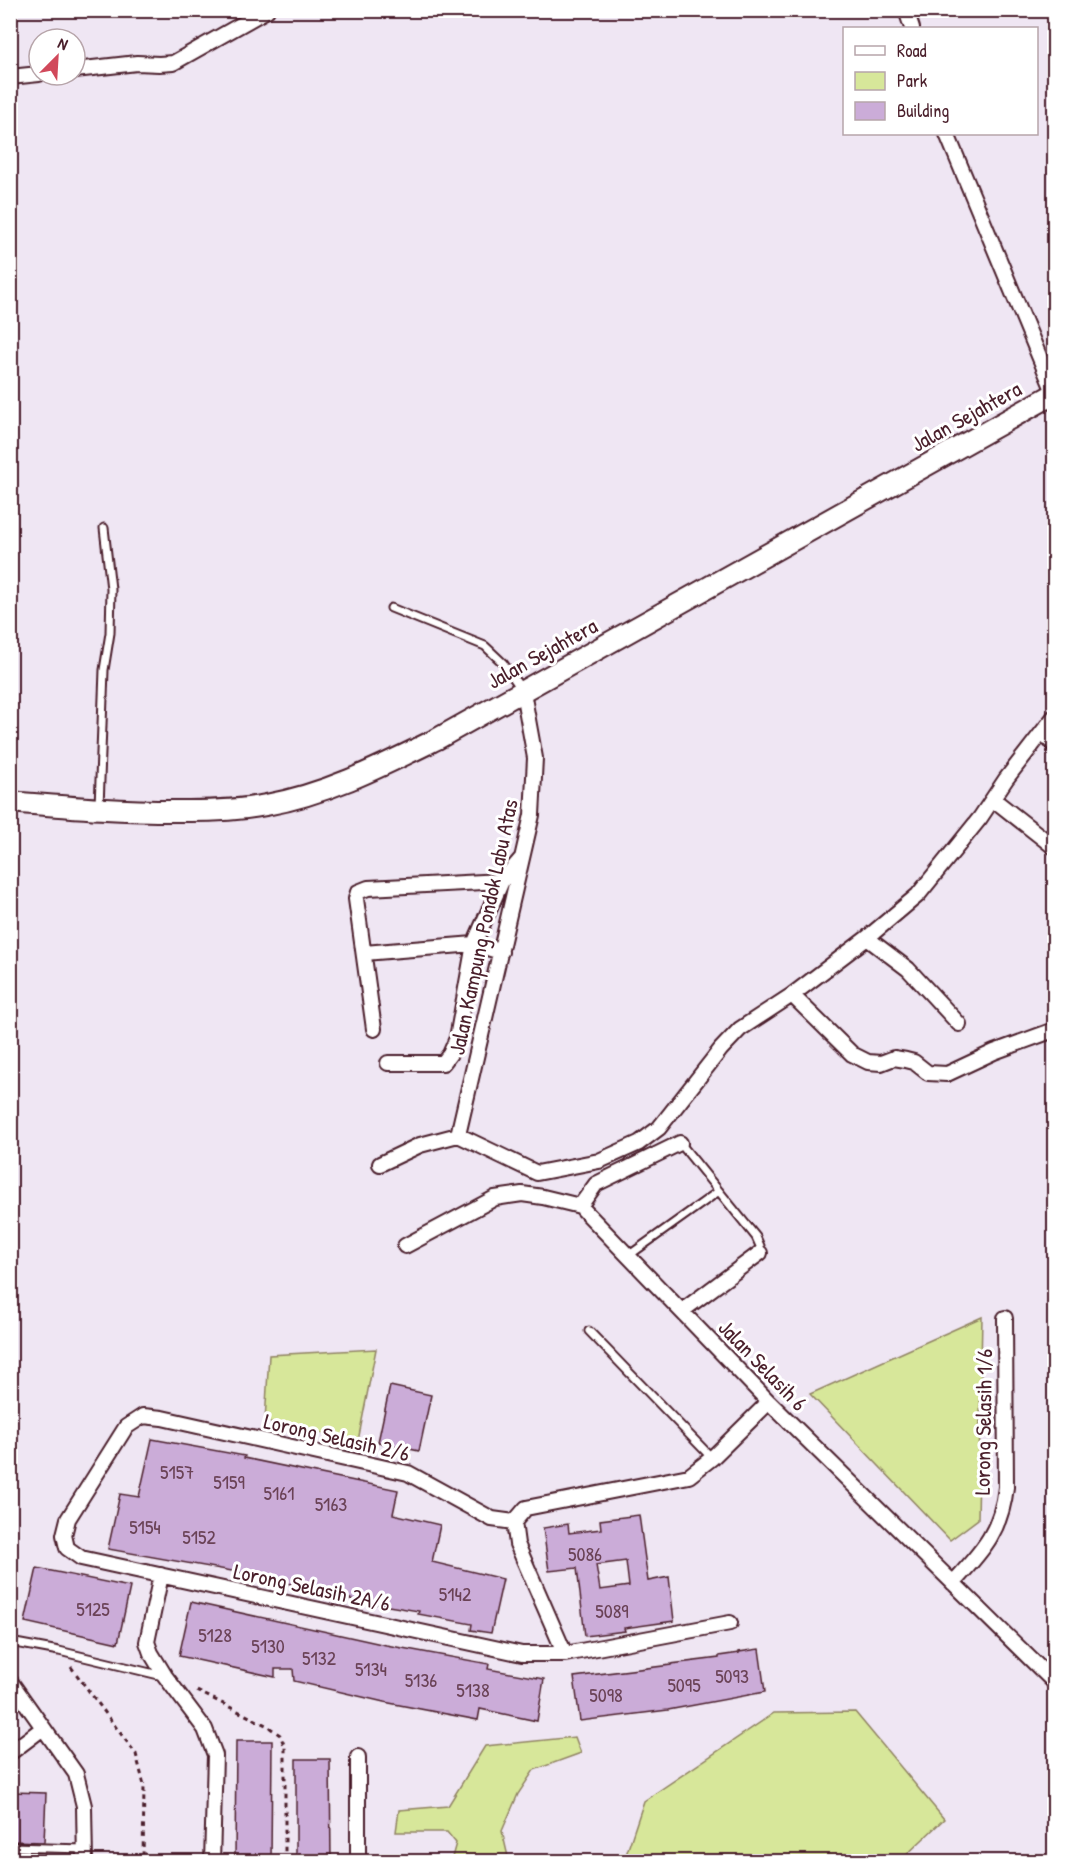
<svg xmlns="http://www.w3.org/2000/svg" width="1065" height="1872" font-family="'Patrick Hand',sans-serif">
	<rect width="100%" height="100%" fill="#efe6f3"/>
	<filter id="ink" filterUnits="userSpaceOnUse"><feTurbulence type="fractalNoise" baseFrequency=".0167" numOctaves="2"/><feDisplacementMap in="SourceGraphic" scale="12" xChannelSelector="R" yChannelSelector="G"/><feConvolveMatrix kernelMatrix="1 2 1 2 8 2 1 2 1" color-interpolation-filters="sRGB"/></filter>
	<g filter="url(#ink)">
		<path fill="#d7e79a" stroke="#908362" stroke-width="1.5" d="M982,1317L978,1519L950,1540L810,1394Z
			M376,1349L358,1441L265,1421L269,1355Z
			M855,1712L944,1819L900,1861H624L644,1801L774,1713Z
			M575,1737L581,1753L534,1770L518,1794L502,1831L509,1861H451L456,1843L447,1832H396L399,1810L448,1806L485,1746Z"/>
		<path fill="#cbacd8" stroke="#4a1f2b" stroke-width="1.5" fill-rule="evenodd" d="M390,1386L431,1395L419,1451L378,1442Z
			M152,1439L245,1456L244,1458L398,1490L393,1514L440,1525L432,1562L503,1579L491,1633L471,1630L472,1624L418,1614L419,1611L358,1601L318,1591V1589L265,1579L266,1577L108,1549L120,1494L139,1497Z
			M639,1515L648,1581L669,1577L674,1621L624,1628L625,1631L585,1636L577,1568L549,1571L543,1528L568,1524L569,1533L601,1529L600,1520ZM626,1561L629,1586L600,1590L596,1565Z
			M37,1568L130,1587L118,1643L25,1622Z
			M191,1602L386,1645L489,1664L488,1669L544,1679L537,1721L480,1709L478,1720L384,1702L294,1681L293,1669H275V1677L179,1656Z
			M759,1649L765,1692L668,1710L580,1721L574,1677L671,1665V1664L719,1658V1656L739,1653V1652Z
			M236,1741H272L271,1862H235Z
			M296,1759H330L331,1862H296Z
			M10,1792L46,1793L44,1842L10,1841Z
			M10,1853L44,1854V1862H10Z"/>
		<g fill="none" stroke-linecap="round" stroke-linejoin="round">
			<defs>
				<path id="lane" d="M391,608L485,646L503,663L522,690
					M99,807L104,670L110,633L111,589L104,528
					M680,1143L756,1237L760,1246V1253
					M628,1256L719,1191
					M589,1331L712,1458
					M10,1642L59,1651L163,1676
					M10,1847L85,1849"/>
				<path id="street" d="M906,10L912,28
					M75,70L137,63L159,64L173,63L267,10
					M10,77L39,74
					M947,134L1054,392
					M1043,732L1054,745
					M993,799L1054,847
					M867,938L908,969L959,1024
					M364,953L474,944L501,952
					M792,995L852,1054L868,1062L881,1063L894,1058L906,1060L914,1062L928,1073L947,1074L994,1052L1054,1030
					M374,1029L356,899L358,892L368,888L502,881
					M388,1063H443L450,1054L457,1038L474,944L502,881L521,859
					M458,1135L537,1173L599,1161L639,1143L659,1128L721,1049L740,1029L792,995L867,938L918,895L980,818L1006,779L1054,717
					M458,1135L532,815L535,758L523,692
					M380,1164L420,1145L458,1135
					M580,1206L596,1184L680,1143
					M405,1246L495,1198L522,1194L543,1197L580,1206L769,1402L1054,1682
					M682,1311L760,1253
					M514,1522L492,1519L408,1473L162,1418L143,1416L126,1427L68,1519L64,1535L67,1548L81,1558L522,1654H565
					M161,1575L147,1642L151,1653L165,1676L205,1729L215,1755L212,1862
					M953,1583C982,1551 1001,1532 1006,1487L1005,1318
					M730,1623L565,1654L517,1544L514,1522L526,1508L689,1476L712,1458L769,1402
					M10,1681L76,1774L84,1806L85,1862
					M10,1753L43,1728
					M358,1862V1757"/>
				<path id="secondary" d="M10,802C70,807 129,812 189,811C215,811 240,810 266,805C327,794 382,766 437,739L1054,394"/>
			</defs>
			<use href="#lane" stroke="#4a1f2b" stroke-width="11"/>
			<use href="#street" stroke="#4a1f2b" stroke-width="18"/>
			<use href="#secondary" stroke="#4a1f2b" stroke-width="24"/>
			<path stroke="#4a1f2b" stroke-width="3" stroke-dasharray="4.5 4.5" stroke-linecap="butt" d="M71,1667L136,1754L144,1785L143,1862
				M197,1691L266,1725L280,1735L285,1747V1862"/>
			<use href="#lane" stroke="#fff" stroke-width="7"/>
			<use href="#street" stroke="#fff" stroke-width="14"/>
			<use href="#secondary" stroke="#fff" stroke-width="20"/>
		</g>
	</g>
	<g text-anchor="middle" stroke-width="6" stroke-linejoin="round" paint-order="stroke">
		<g font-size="20" fill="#6a4256">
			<text x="177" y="1479">5157</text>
			<text x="229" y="1489">5159</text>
			<text x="279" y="1500">5161</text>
			<text x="331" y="1511">5163</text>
			<text x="145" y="1534">5154</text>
			<text x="199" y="1544">5152</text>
			<text x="585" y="1561">5086</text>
			<text x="455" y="1601">5142</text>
			<text x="93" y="1616">5125</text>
			<text x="612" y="1618">5089</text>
			<text x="215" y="1642">5128</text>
			<text x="268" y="1653">5130</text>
			<text x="319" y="1665">5132</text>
			<text x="371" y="1676">5134</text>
			<text x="732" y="1683">5093</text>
			<text x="421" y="1687">5136</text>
			<text x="684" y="1692">5095</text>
			<text x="473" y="1697">5138</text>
			<text x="606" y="1702">5098</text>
		</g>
		<g font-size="22" fill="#4a1f2b" stroke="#fff">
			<text transform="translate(966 416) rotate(-29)" y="8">Jalan Sejahtera</text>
			<text transform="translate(542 653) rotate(-29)" y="8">Jalan Sejahtera</text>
			<text transform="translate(483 927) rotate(-78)" y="8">Jalan Kampung Pondok Labu Atas</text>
			<text transform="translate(763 1365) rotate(46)" y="8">Jalan Selasih 6</text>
			<text transform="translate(983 1422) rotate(-89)" y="8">Lorong Selasih 1/6</text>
			<text transform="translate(337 1437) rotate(13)" y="8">Lorong Selasih 2/6</text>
			<text transform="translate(312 1587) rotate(12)" y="8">Lorong Selasih 2A/6</text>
		</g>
	</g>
	<rect width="1065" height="1872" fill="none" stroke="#fff" stroke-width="36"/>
	<rect x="18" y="18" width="1029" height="1836" fill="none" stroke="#4a1f2b" stroke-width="2" filter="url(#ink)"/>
	<rect x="843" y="27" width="195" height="108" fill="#ffffff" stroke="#b7a5aa" stroke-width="1.5"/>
	<rect x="855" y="46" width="30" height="9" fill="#ffffff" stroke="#b7a5aa" stroke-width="1.5"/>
	<text x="897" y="57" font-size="18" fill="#4a1f2b">Road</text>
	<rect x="855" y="72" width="30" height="18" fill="#d7e79a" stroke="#b7a5aa" stroke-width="1.5"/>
	<text x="897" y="87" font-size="18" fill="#4a1f2b">Park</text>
	<rect x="855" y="102" width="30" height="18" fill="#cbacd8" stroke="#b7a5aa" stroke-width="1.5"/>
	<text x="897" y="117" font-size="18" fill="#4a1f2b">Building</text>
	<g transform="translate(57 57) rotate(24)"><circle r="28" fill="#ffffff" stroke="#b7a5aa" stroke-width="1.5"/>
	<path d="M0-4.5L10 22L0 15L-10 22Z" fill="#d1495b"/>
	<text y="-9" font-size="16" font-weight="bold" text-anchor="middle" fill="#4a1f2b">N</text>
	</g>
</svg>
